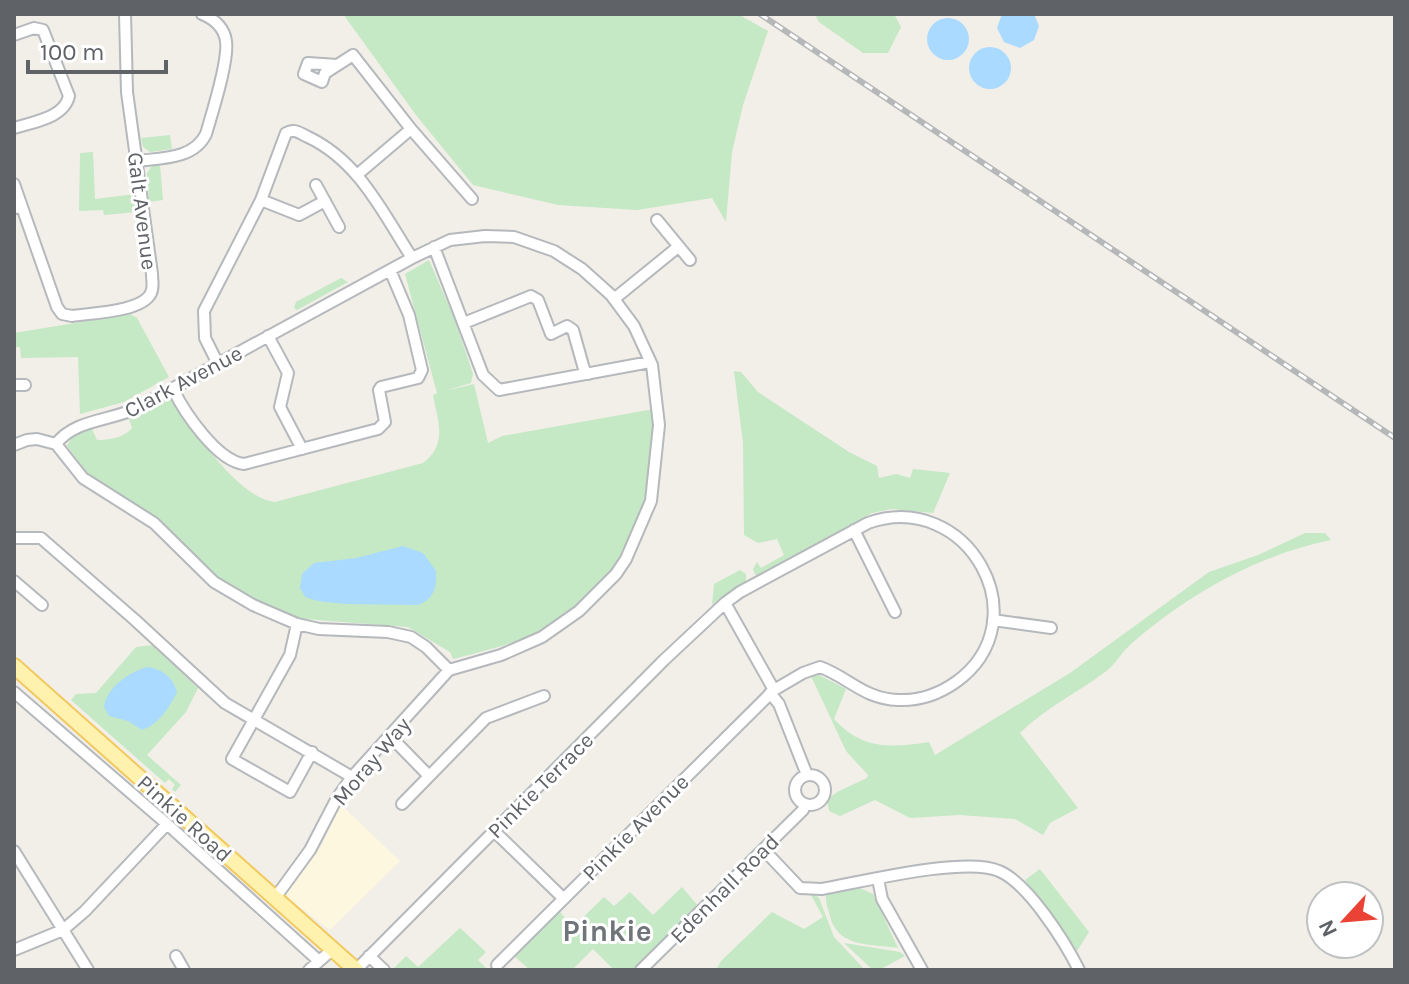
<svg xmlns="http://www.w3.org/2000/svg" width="1409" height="984" font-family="Karla,sans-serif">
	<rect width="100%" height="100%" fill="#f1efe8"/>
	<path fill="#fef7e0" d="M340,804L400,861L330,930L284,895L322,845Z"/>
	<path fill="#c5e8c5" d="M343,14H738L768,31L743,105L732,152L726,222L712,198L637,210L558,205L473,185L416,115Z
		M815,14H894L901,27L888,53H863L819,22Z
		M170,135L172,149L150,152L143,147L141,138Z
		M93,152L95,199L136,194L137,212L104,215L103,210L79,211L80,153Z
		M160,165L163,200L149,202L147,173L152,166Z
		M429,260L455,320L473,374L471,383L445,391L474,384L488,443L502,436L654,409C652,435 654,464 649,489C637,541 605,588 562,620C537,638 484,651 453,659L450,652L408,627L304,619L282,614L243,596L216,576L153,516L92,479L67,446C73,434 79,431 92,429L97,440C109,440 124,438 132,428L129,419L170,398C192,427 238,499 275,502L423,463C448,444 438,422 433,395L437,393L405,274Z
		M341,278L348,282L297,310L294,308L296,302Z
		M130,314L137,318L169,377L124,402L80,414L78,357L21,358L20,347H14V333Z
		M734,371L741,372L758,392L849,452L877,466L879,478L896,474L910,478L913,469L950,473L933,513L891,509L872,513L758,576L755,574L753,569L757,562L761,568L784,555L777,539L758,543L744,535L743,443Z
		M1305,533H1325L1331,540C1257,555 1187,595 1130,645C1121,653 1115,665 1105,672C1077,693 1045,708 1020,733L1078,808L1050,823L1043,835L1015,819L959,815L910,818L875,800L840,816L829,811L827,799L839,791L867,778L868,775L846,751L811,676L819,675L846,689L834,719C862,750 891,748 929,742L935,755L1070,673L1209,572L1258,555Z
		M740,570L746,574V581L712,605L714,584Z
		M153,645L198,688L186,712L147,755L181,785L175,792L172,789L175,785L169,779L165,783L71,700L76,694L96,693L136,647Z
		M1040,869L1089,932L1077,951L1025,880Z
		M682,887L699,907L635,970H614L593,949L572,970H530L513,955L559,911L573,927L604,897L614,906L630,892L653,915Z
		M860,888L873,894L898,948C873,944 841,948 831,920C829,911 825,903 826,895Z
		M814,894L819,898L834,937L865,970H716L721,961L772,912L804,929L823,917L811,895Z
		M460,928L486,952L478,960L486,968L484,970H392L406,956L418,967Z
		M844,943L900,952L905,956L879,970H873Z"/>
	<path fill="#aadaff" d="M1002,14H1034L1039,26L1034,40L1020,48L1004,42L997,28Z
		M927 39a21 21 0 1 1 42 0a21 21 0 1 1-42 0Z
		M969 68a21 21 0 1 1 42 0a21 21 0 1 1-42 0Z
		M403,546L423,553L436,571C437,587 434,599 418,605L345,604L318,601L305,597L300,588L302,574L314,563L356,558Z
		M148,667C162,669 173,677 177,692C169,708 159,724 142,730L128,721L109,716L104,707C107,687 129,672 148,667Z"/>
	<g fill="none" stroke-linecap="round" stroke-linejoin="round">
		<defs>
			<path id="minor" d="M14,35L34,28L43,30L69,96C64,118 33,122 14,128
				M337,65L308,63L304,74L322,82L325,73L353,55L411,129L358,174
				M411,129L472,199
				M138,161C162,158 194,159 206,134C212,113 229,61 226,41C224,27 214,19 202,14
				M14,184L22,207L14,208
				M316,185L339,227
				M261,200L299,215L325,201
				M22,207L57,307L62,314L72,316C91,313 142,312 151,293C154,287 152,281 152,274L127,92L125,14
				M657,220L690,260
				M434,247L483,375L499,390L650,362
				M614,299L678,247
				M464,323L531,296L538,300L551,334L567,326L573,330L584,369L588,374
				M268,336L288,373L280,407L302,449
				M218,364L205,338L204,311L261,200L286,133C295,128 299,133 308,137C359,161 383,213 412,258
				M14,385H25
				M173,389C184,412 217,461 244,464L378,429L385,422L379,390L381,387L418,378L422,370L409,315L390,270
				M56,444C74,420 108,421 135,409L412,258L450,240L485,236L514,237L554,251L582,269L611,295L634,326L652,365L659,425L651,501L626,559L616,574L579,611L542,637L501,655L449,670L352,777L337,798L310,850L275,898
				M14,445L27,440L37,439L56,444L83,478L154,523L214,582L253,605L297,624L319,629L388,632L411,637L426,647L449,670
				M854,530L895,612
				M14,538H41L135,620L225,703L352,777
				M14,581L42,605
				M725,603L774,690
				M993,620L1051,628
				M297,624L290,655L232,759L290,792L312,752
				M14,692L167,824L319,961
				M770,693L779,704L807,775
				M390,736L429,776
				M795 790a15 15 0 1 1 30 0a15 15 0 1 1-30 0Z
				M402,804L486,718L544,696
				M494,831L563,898
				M764,850L800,888L822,889C861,882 966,856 999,871C1028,883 1065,942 1079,970
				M14,851L88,970
				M878,879L882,899L922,970
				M14,950L63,930L85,911L167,824
				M176,956L184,970
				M369,956L384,970
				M309,970L333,949
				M356,970L664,660L725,603L740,592L868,523C967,488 1042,620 956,682C939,694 919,701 898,700C864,699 848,677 820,667L803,673L774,690L497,965
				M641,970L803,810L805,804"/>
			<path id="major" d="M14,666L356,970"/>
		</defs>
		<use href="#minor" stroke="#b5b8bc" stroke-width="14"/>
		<use href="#major" stroke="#f2c960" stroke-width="18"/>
		<use href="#minor" stroke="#fff" stroke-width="10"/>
		<use href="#major" stroke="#fff2af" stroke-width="14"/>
		<defs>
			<path id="rail" d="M760,14L1395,438"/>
		</defs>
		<use href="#rail" stroke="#b6b7b8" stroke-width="6"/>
		<use href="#rail" stroke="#fff" stroke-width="3" stroke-dasharray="9" stroke-linecap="butt"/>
	</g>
	<g text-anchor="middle" stroke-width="6" stroke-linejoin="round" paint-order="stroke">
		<g font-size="22" fill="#5f6368" stroke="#fff">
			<text transform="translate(143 211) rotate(83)" y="8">Galt Avenue</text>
			<text transform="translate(183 381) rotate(-28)" y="8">Clark Avenue</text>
			<text transform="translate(371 761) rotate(-50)" y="8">Moray Way</text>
			<text transform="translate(540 785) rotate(-45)" y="8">Pinkie Terrace</text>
			<text transform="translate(185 818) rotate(42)" y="8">Pinkie Road</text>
			<text transform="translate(635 827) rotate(-45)" y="8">Pinkie Avenue</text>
			<text transform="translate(724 888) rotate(-45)" y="8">Edenhall Road</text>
		</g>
		<g font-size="30" font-weight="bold" fill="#70757a" stroke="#fff">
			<text x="607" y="941">Pinkie</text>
		</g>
	</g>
	<rect width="1409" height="984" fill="none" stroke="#5f6368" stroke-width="32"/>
	<g transform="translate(1345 920) rotate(244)"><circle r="38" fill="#ffffff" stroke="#bfc1c3" stroke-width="2"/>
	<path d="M0-6L14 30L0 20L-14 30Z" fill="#ea4335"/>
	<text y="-12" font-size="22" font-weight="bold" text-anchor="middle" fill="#5f6368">N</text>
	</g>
	<path d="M28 60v12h138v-12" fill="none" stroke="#5f6368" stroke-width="4"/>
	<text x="40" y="60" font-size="24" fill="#5f6368" stroke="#ffffff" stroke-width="6" paint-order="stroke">100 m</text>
</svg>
